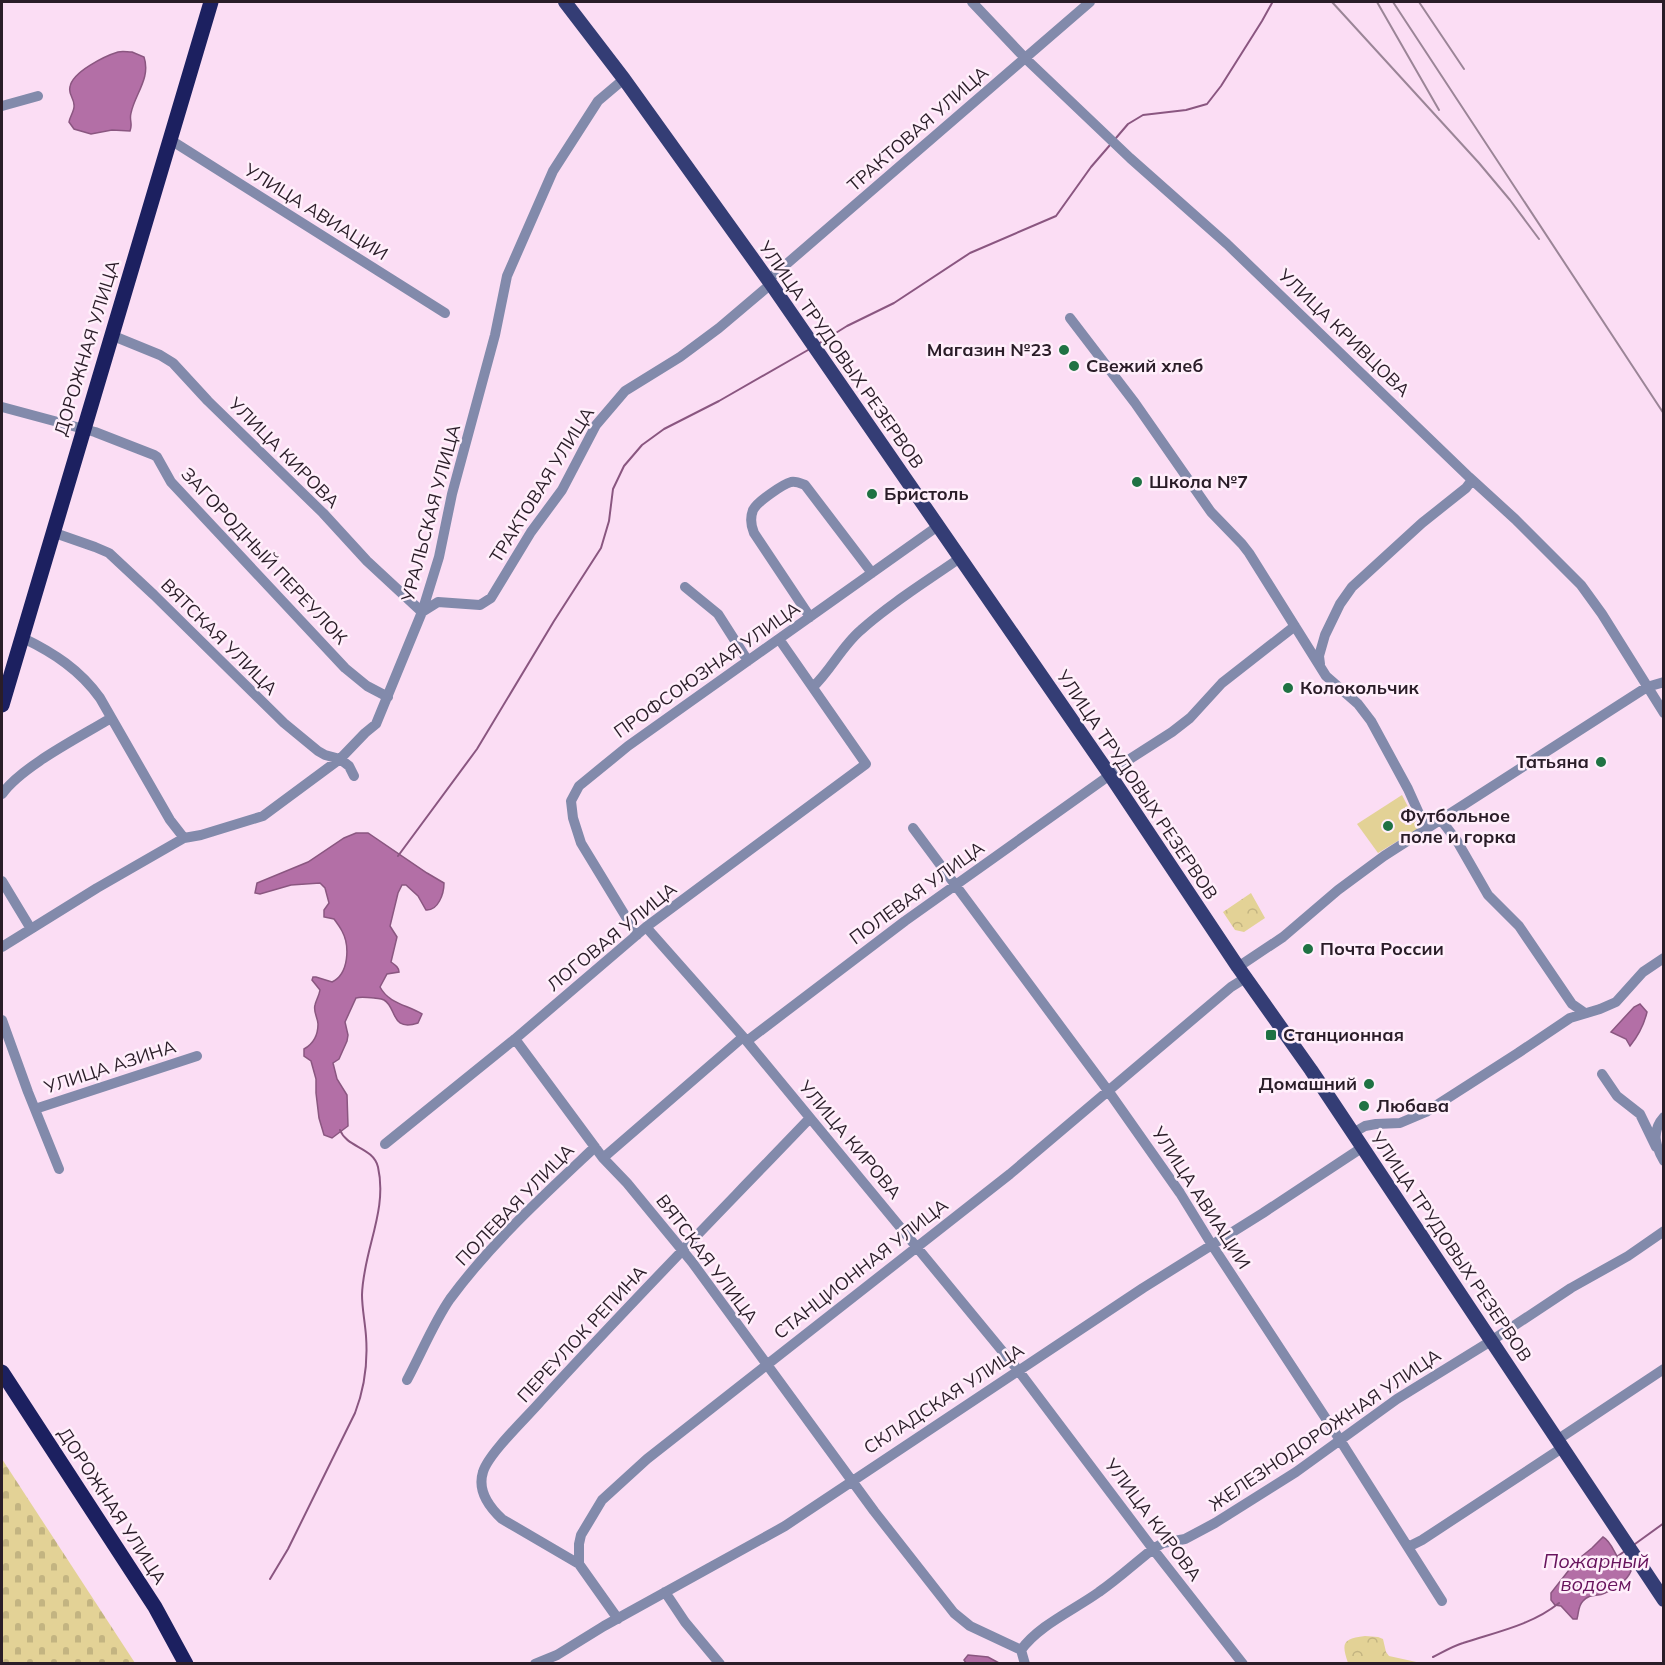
<svg xmlns="http://www.w3.org/2000/svg" width="1665" height="1665" font-family="Mulish,sans-serif">
	<defs>
		<pattern id="forest-crowns" width="20" height="18" patternUnits="userSpaceOnUse" patternTransform="scale(1.5)"><rect width="20" height="18" fill="#e3d296"/><path d="M2 6a3 3 0 1 1 6 0M12 15a3 3 0 1 1 6 0" fill="none" stroke="#c3b481"/></pattern>
		<pattern id="cemetery-stones" width="16" height="16" patternUnits="userSpaceOnUse" patternTransform="scale(1.5)"><rect width="16" height="16" fill="#e3d296"/><path d="M2 7V4a2 2 0 0 1 4 0v3zM10 15v-3a2 2 0 0 1 4 0v3z" fill="#c3b481"/></pattern>
	</defs>
	<rect width="100%" height="100%" fill="#fbddf4"/>
	<path fill="url(#forest-crowns)" d="M1251,893L1265,918L1244,932L1235,930L1223,912Z
		M1365,1636L1378,1637L1383,1639L1386,1652L1389,1656L1421,1663H1348C1341,1642 1343,1639 1365,1636Z"/>
	<path fill="url(#cemetery-stones)" d="M2,1459L135,1663H2Z"/>
	<path fill="#e3d296" d="M1402,795L1419,828L1378,853L1357,824Z"/>
	<path fill="#b36fa6" stroke="#8a5680" stroke-width="1.5" d="M132,52L144,57C151,78 135,94 131,113C129,120 133,124 130,131L112,130L91,134L74,129L69,122C70,116 75,110 74,105C74,98 68,94 70,87C72,72 105,56 118,52C123,51 127,52 132,52Z
		M356,833H368L427,873L444,883C444,894 438,911 426,910L418,896L406,885H402L398,893L390,926L397,937L391,962C395,965 399,967 399,972L387,974L380,987C389,1004 408,1005 422,1014L418,1023C390,1032 397,1007 384,1000C380,998 378,999 374,998C367,998 363,996 356,998L345,1022L348,1035L347,1041L339,1059L333,1063L337,1079L347,1095L348,1126L332,1138L324,1135L319,1118L316,1093V1079L311,1061L304,1056V1049C313,1044 318,1036 318,1024C318,1018 313,1012 315,1005C316,1000 319,996 320,990L312,980L313,977H316L332,982C349,974 350,946 342,931C340,927 337,923 334,919L324,917V910L329,903L325,888L320,883L291,885L260,894L255,893L257,883L308,862L344,838Z
		M1640,1004L1647,1012C1644,1025 1638,1036 1630,1046L1626,1039L1611,1032L1634,1007Z
		M1603,1537C1611,1541 1614,1553 1620,1561C1623,1565 1627,1567 1631,1571C1627,1581 1615,1589 1605,1593C1597,1597 1590,1593 1583,1601C1578,1606 1579,1612 1577,1619H1573L1561,1606L1555,1605L1551,1600V1593L1576,1561L1592,1548Z
		M968,1655L988,1657L999,1663H966L964,1660Z"/>
	<g fill="none" stroke-linecap="round" stroke-linejoin="round">
		<path stroke="#8a5680" stroke-width="2" d="M1116,138L1128,124L1143,115L1186,110L1207,104L1221,86L1262,21L1272,3
			M818,344L847,326L894,303L970,253L1056,216L1091,167L1110,145
			M398,856L477,749L554,621L601,548L609,521L613,489L624,466L642,445L664,429L719,401L808,350
			M1635,1544L1664,1523
			M1615,1558L1625,1551
			M270,1579L288,1549L355,1413C365,1387 368,1363 366,1336C365,1322 362,1308 362,1295C363,1251 388,1211 378,1167C373,1147 347,1148 340,1130
			M1433,1657C1443,1652 1453,1646 1463,1643C1496,1632 1532,1625 1559,1603"/>
		<path stroke="#828aab" stroke-width="10" d="M972,2L1025,58L1130,158L1227,244L1469,477L1515,519L1581,585L1602,614L1664,713
			M2,106L38,96
			M169,139L445,313
			M768,280L1090,2
			M1070,318L1135,403L1211,512L1242,544L1249,553L1326,676L1358,704L1371,721L1408,789L1426,829
			M111,335L160,355L173,363L208,401L323,513L367,561L422,612L438,602L480,605L491,598L531,532L562,490L596,425L625,391L680,357L719,328L771,284
			M2,407L95,432L154,455L157,457L171,482L345,668L367,686L388,697
			M52,532L95,547L109,553L154,595L284,723L318,751L325,755L340,759L349,766L354,776
			M685,587L718,614L748,661
			M810,617L754,533C751,526 750,518 753,510C757,502 783,484 791,482C796,481 800,483 805,485L872,573
			M23,638C54,653 80,670 100,698L170,820L184,838
			M1320,664L1319,656L1325,635L1340,604L1352,587L1422,523L1466,488L1472,480
			M813,687C831,670 842,646 861,630C891,603 927,581 960,558
			M1108,773L1172,732L1190,718L1222,683L1295,626
			M2,794C22,766 80,737 111,718
			M1441,820L1457,841L1488,895L1519,926L1572,1004L1585,1013
			M913,828L1109,1092L1180,1193L1212,1245L1340,1440L1442,1601
			M2,881L31,929
			M646,927L745,1039L1018,1370L1153,1549L1243,1664
			M637,935L581,843L573,818L571,801L579,786L628,746L938,526
			M2,947L97,888L184,838L201,835L263,816L340,759L365,733L376,724L422,612L439,557L452,494L495,335L507,276L553,171L598,101L624,79
			M1238,967L1283,937L1338,890L1384,856L1647,687L1664,682
			M2,1020L28,1092L59,1169
			M515,1039L603,1158L627,1183L692,1262L874,1511L954,1613L970,1626L1021,1650
			M747,1041L905,921L1110,775
			M1602,1074L1617,1096L1640,1114L1656,1147
			M35,1109L197,1056
			M1664,1117C1651,1131 1655,1146 1664,1161
			M1353,1133L1365,1126L1376,1124L1400,1123L1426,1112L1518,1053L1570,1018L1600,1009L1616,1002L1643,972L1664,958
			M385,1144L515,1039L646,927L866,764L779,639
			M603,1158L743,1037
			M407,1380C421,1354 434,1322 450,1299C492,1242 544,1195 595,1147
			M1557,1440L1664,1369
			M1408,1547L1422,1540L1562,1448
			M579,1564L502,1519C489,1507 477,1491 483,1472C488,1454 527,1417 540,1402C628,1305 720,1212 810,1118
			M665,1592L685,1622L720,1664
			M618,1619L579,1564V1544L581,1535L602,1500L647,1459L1010,1174L1231,987L1247,977
			M1021,1650C1039,1625 1074,1610 1099,1592C1118,1579 1135,1563 1153,1549L1163,1543L1185,1539L1215,1523L1296,1472L1397,1399L1491,1341L1571,1288L1628,1256L1664,1231
			M1021,1650L1025,1664
			M535,1664L557,1655L604,1626L785,1526L1143,1288L1263,1213L1363,1147"/>
		<path stroke="#343d75" stroke-width="14" d="M565,2L624,79L771,284L1110,775L1238,967L1311,1070L1664,1600"/>
		<path stroke="#1c2060" stroke-width="15" d="M2,705L211,2
			M2,1372L155,1607L186,1664"/>
		<path stroke="#9b8597" stroke-width="2" d="M1332,2L1479,163L1510,200L1539,239
			M1377,2L1439,110
			M1393,2L1664,414
			M1419,2L1464,69"/>
	</g>
	<g fill="#1f7243" stroke="#ffeffb" stroke-width="2">
		<circle cx="1064" cy="350" r="6"/>
		<circle cx="1074" cy="366" r="6"/>
		<circle cx="1137" cy="482" r="6"/>
		<circle cx="872" cy="494" r="6"/>
		<circle cx="1288" cy="688" r="6"/>
		<circle cx="1601" cy="762" r="6"/>
		<circle cx="1388" cy="826" r="6"/>
		<circle cx="1308" cy="949" r="6"/>
		<rect x="1265" y="1029" width="12" height="12" rx="3"/>
		<circle cx="1369" cy="1084" r="6"/>
		<circle cx="1364" cy="1106" r="6"/>
	</g>
	<g text-anchor="middle" stroke-width="5" stroke-linejoin="round" paint-order="stroke">
		<g font-size="18" fill="#2a1d28" stroke="#ffeffb">
			<text transform="translate(918 129) rotate(-41)" y="6">ТРАКТОВАЯ УЛИЦА</text>
			<text transform="translate(316 212) rotate(32)" y="6">УЛИЦА АВИАЦИИ</text>
			<text transform="translate(1344 333) rotate(44)" y="6">УЛИЦА КРИВЦОВА</text>
			<text transform="translate(87 348) rotate(-73)" y="6">ДОРОЖНАЯ УЛИЦА</text>
			<text transform="translate(841 355) rotate(55)" y="6">УЛИЦА ТРУДОВЫХ РЕЗЕРВОВ</text>
			<text transform="translate(284 453) rotate(45)" y="6">УЛИЦА КИРОВА</text>
			<text transform="translate(542 485) rotate(-58)" y="6">ТРАКТОВАЯ УЛИЦА</text>
			<text transform="translate(431 513) rotate(-75)" y="6">УРАЛЬСКАЯ УЛИЦА</text>
			<text transform="translate(264 556) rotate(47)" y="6">ЗАГОРОДНЫЙ ПЕРЕУЛОК</text>
			<text transform="translate(219 637) rotate(45)" y="6">ВЯТСКАЯ УЛИЦА</text>
			<text transform="translate(707 670) rotate(-35)" y="6">ПРОФСОЮЗНАЯ УЛИЦА</text>
			<text transform="translate(1137 785) rotate(56)" y="6">УЛИЦА ТРУДОВЫХ РЕЗЕРВОВ</text>
			<text transform="translate(917 893) rotate(-36)" y="6">ПОЛЕВАЯ УЛИЦА</text>
			<text transform="translate(612 937) rotate(-39)" y="6">ЛОГОВАЯ УЛИЦА</text>
			<text transform="translate(110 1067) rotate(-18)" y="6">УЛИЦА АЗИНА</text>
			<text transform="translate(850 1140) rotate(50)" y="6">УЛИЦА КИРОВА</text>
			<text transform="translate(1201 1198) rotate(57)" y="6">УЛИЦА АВИАЦИИ</text>
			<text transform="translate(515 1205) rotate(-46)" y="6">ПОЛЕВАЯ УЛИЦА</text>
			<text transform="translate(1451 1247) rotate(56)" y="6">УЛИЦА ТРУДОВЫХ РЕЗЕРВОВ</text>
			<text transform="translate(707 1259) rotate(53)" y="6">ВЯТСКАЯ УЛИЦА</text>
			<text transform="translate(861 1269) rotate(-38)" y="6">СТАНЦИОННАЯ УЛИЦА</text>
			<text transform="translate(582 1334) rotate(-47)" y="6">ПЕРЕУЛОК РЕПИНА</text>
			<text transform="translate(944 1399) rotate(-33)" y="6">СКЛАДСКАЯ УЛИЦА</text>
			<text transform="translate(1325 1430) rotate(-34)" y="6">ЖЕЛЕЗНОДОРОЖНАЯ УЛИЦА</text>
			<text transform="translate(112 1506) rotate(57)" y="6">ДОРОЖНАЯ УЛИЦА</text>
			<text transform="translate(1153 1520) rotate(53)" y="6">УЛИЦА КИРОВА</text>
		</g>
		<g font-size="18" font-weight="bold" fill="#2a1d28" stroke="#ffeffb" text-anchor="start">
			<text x="1052" y="356" text-anchor="end">Магазин №23</text>
			<text x="1086" y="372">Свежий хлеб</text>
			<text x="1149" y="488">Школа №7</text>
			<text x="884" y="500">Бристоль</text>
			<text x="1300" y="694">Колокольчик</text>
			<text x="1589" y="768" text-anchor="end">Татьяна</text>
			<text x="1400" y="822">Футбольное<tspan x="1400" dy="21">поле и горка</tspan></text>
			<text x="1320" y="955">Почта России</text>
			<text x="1283" y="1041">Станционная</text>
			<text x="1357" y="1090" text-anchor="end">Домашний</text>
			<text x="1376" y="1112">Любава</text>
		</g>
		<g font-size="20" font-style="italic" fill="#68145d" stroke="#ffeffb">
			<text x="1596" y="1568">Пожарный<tspan x="1596" dy="23">водоем</tspan></text>
		</g>
	</g>
	<rect width="1665" height="1665" fill="none" stroke="#2a1d28" stroke-width="6"/>
</svg>
